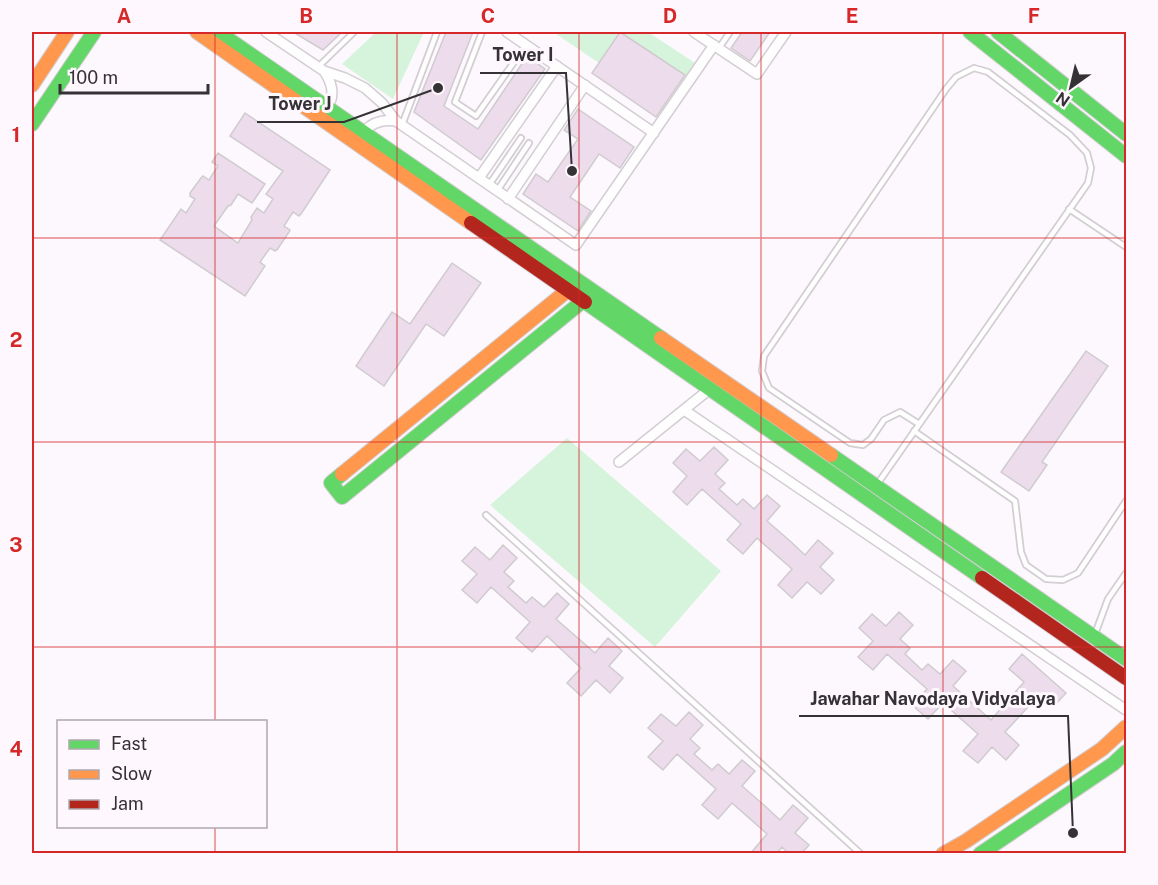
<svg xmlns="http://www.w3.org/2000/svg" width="1158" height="885" font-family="'Public Sans',sans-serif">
	<rect width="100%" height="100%" fill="#fdf8fd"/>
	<path fill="#d6f4dc" d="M376,32H424L393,99L342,64Z
		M553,32H620L599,63Z
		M621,32H648L695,63L686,76Z
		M567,438L721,571L655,647L490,505Z"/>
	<path fill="#ecdcec" stroke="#cfcbcf" stroke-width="1.5" d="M293,32H342L323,50Z
		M446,32H473L444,106L478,129L527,56L545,69L481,160L414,112Z
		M620,32L685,75L656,117L592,73Z
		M742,32H770L750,61L731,48Z
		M578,109L634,147L620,168L599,154L570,197L591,211L578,231L523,194L536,174L548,182L578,139L564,130Z
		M245,113L330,170L301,214L299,216L293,212L284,226L290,230L289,232L277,250L275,251L270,248L260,262L265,266L245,296L160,240L181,209L186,213L195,199L190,196V193L201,178L203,176L209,180L218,166L212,162L218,153L265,184L252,203L238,194L231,205L228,206L214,226L238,243L252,220L251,217L257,208L264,213L273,199L266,194L283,171L230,136Z
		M452,263L481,283L444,336L426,324L384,386L356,366L392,312L410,324Z
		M1086,351L1108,366L1042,462L1047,465L1029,491L1001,472Z
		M714,447L728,460L715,474L725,483L719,489L737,505L743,499L754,509L767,495L780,506L767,521L790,541L805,555L818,540L833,553L820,567L834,580L821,594L807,582L792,598L778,585L792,569L757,538L743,554L727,540L741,524L702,489L687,505L673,492L687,476L673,463L686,449L700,461Z
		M503,545L517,558L504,572L514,581L508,587L526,603L532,597L544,607L557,593L569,604L556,619L595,653L608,638L622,651L609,666L623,678L610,693L596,680L581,696L567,683L581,668L547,636L532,652L516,638L530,622L491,587L477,603L462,590L477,574L462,561L475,547L490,560Z
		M899,612L913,625L900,639L910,648L905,654L922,670L928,664L940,674L953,660L966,671L953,686L991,720L1024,682L1009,669L1022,654L1066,693L1053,707L1039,695L1005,732L1019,745L1006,760L992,747L978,763L963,751L978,734L943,703L928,719L912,705L927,689L887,654L873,670L858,657L873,641L859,628L872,614L886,626Z
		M689,712L703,725L690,739L700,748L694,754L712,770L718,764L729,774L742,760L755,771L742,786L765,806L780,820L793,805L808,818L795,833L809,845L801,854H789L782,847L776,854H750L767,834L732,803L718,819L702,805L716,789L677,754L663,770L648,757L663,741L648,728L661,714L676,726Z"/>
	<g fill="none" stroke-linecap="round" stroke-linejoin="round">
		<defs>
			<path id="lane" d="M482,32L455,102L476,116L526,45
				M719,48L730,32
				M318,67L354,32
				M402,125L437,32
				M489,185L521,138
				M497,191L529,143
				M1069,209L1126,247
				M914,431L1015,501L1021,552L1026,565L1046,579L1063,580L1078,573L1126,501
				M876,486L1088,183L1091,168L1087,153L1070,135L988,72L974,68L956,77L946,89L764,356L762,371L769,388L850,443L863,445L871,439L884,420L900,412L919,424
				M486,515L861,854
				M1095,634L1108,599L1126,573"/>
			<path id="street" d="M266,32L324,71L345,78L365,88L382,103L396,121L576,245L714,45
				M507,32L654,133
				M694,32L757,74L786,32
				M324,71C332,83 335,94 328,107
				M364,131C373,122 383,119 396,121
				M479,178L557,66
				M508,199L585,85
				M684,410L1126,710
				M619,462L711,388"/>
			<path id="fast" d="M218,32L661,338
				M970,32L1126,156
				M998,32L1126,134
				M32,124L94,32
				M585,302L982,578
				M831,455L1126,659
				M342,474L331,483L342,497L584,300
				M980,854L1113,764L1126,752"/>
			<path id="slow" d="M197,32L471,223
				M32,85L67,32
				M661,338L831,455
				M342,474L568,290
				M943,854L966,841L1102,749L1126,727"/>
			<path id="jam" d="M471,223L585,302
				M982,578L1126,678"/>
		</defs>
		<use href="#lane" stroke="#d2ced2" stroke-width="8"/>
		<use href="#street" stroke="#d2ced2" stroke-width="12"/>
		<use href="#fast" stroke="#d2ced2" stroke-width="16"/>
		<use href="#slow" stroke="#d2ced2" stroke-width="16"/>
		<use href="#jam" stroke="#d2ced2" stroke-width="16"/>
		<use href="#lane" stroke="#fffeff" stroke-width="4.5"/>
		<use href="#street" stroke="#fffeff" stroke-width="9"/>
		<use href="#fast" stroke="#63d668" stroke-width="14"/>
		<use href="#slow" stroke="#ff974d" stroke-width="14"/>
		<use href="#jam" stroke="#b3261e" stroke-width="14"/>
	</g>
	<path fill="none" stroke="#d62828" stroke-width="1.5" stroke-opacity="0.55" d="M215,32V722M397,32V854M579,32V854M761,32V854M943,32V854M32,238H1126M32,442H1126M32,647H1126M215,826V854"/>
	<path fill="none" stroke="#353235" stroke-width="2" d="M572 171L566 73H480M438 88L344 122H257M1073 833L1068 716H799"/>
	<g fill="#353235" stroke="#fef7fe" stroke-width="2">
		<circle cx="572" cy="171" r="6"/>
		<circle cx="438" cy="88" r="6"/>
		<circle cx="1073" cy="833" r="6"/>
	</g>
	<g font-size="18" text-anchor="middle" font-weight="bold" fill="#353235" stroke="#fef7fe" stroke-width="6" stroke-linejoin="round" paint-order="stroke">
		<text x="523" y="61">Tower I</text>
		<text x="300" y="110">Tower J</text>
		<text x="933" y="705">Jawahar Navodaya Vidyalaya</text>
	</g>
	<rect width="1158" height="885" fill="none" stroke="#fef7fe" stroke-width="66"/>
	<rect x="57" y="720" width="210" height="108" fill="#fef7fe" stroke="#aea8ae" stroke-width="1.5"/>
	<rect x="69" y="740" width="30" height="9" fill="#63d668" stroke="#aea8ae" stroke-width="1.5"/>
	<text x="111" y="750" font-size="18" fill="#353235">Fast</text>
	<rect x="69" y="770" width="30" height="9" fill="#ff974d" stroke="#aea8ae" stroke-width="1.5"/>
	<text x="111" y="780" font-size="18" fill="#353235">Slow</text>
	<rect x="69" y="800" width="30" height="9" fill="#b3261e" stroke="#aea8ae" stroke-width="1.5"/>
	<text x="111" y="810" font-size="18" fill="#353235">Jam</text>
	<g transform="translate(1071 87) rotate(214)" stroke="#fef7fe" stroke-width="4.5" paint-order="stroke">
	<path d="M0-4.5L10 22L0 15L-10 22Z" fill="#353235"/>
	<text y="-9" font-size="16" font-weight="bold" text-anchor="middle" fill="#353235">N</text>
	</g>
	<path d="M60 84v9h148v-9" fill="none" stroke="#353235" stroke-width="3"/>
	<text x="69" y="84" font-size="18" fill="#353235" stroke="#fef7fe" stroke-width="4.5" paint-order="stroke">100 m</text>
	<rect x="33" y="33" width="1092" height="819" fill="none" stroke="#d62828" stroke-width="2"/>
	<g font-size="20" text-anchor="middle" font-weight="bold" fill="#d62828">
		<text x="124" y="23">A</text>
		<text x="306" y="23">B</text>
		<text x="488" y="23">C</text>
		<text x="670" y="23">D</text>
		<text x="852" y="23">E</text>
		<text x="1034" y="23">F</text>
		<text x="16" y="142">1</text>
		<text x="16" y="347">2</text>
		<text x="16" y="552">3</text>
		<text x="16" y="756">4</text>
	</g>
</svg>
